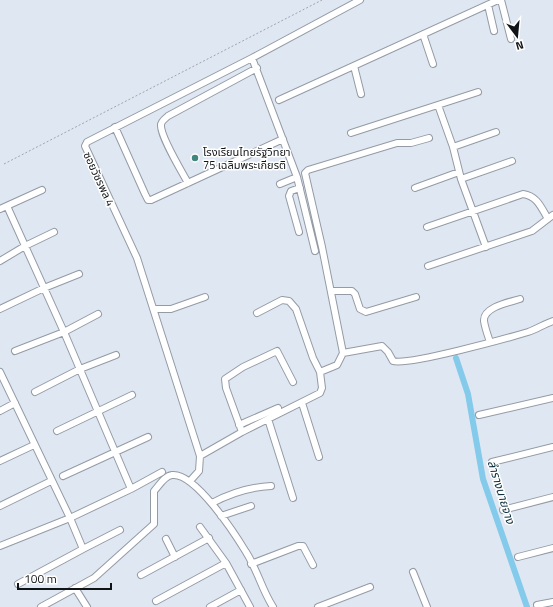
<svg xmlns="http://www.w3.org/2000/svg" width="553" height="607" font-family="'Titillium Web','Noto Sans Thai',sans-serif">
	<rect width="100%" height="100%" fill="#dfe7f2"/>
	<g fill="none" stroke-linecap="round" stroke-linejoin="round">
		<path stroke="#83caeb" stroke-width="6" d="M456,358L468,394L483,479L527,607"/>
		<defs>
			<path id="minor" d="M501,0L511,39
				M488,5L494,31
				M423,34L433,64
				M252,58L297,177L315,251
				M354,66L361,94
				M279,100L498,0
				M438,105L453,147L461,179L486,247
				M115,127L145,194L148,200H151L283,139
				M351,133L478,92
				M453,147L496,132
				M461,179L512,161
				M188,183C182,172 160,136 161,125C161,121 166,118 168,116L257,68
				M280,184L297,177
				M415,188L459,172
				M0,209L42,190
				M427,227L523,194C537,196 541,207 548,219
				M299,232L289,196L291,191L300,188
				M0,261L25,246L54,232
				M428,266L532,231L553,215
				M331,291H352L355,294L360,309L366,312L416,297
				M0,309L44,288L79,274
				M154,309H171L205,297
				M490,342C488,336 485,328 484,321C483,307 510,302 520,299
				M15,351L64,332L98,314
				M343,353L382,346L388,352L393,361C407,366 508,338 528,332C537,329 544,324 553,321
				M0,372L70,518L83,549L18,584
				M320,372L337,365L343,353L322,247L305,173L308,170L397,143H411L429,138
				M35,392L80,369L116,355
				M302,403L319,457
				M0,411L15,403
				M479,415L553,398
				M268,419L293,498
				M239,425L278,408
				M57,431L132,395
				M242,432L226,388L225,379L243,367L277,351L293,382
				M200,456L242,432L320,393L322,388L320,372L313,358L296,309L289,301L282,300L257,313
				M0,461L34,445
				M492,462L553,447
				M63,476L148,437
				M190,481L199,471L200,456L137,258L85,146L87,142L252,58L360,0
				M131,489L162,472
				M212,503C231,493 249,487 271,486
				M0,506L51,481
				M503,510L553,497
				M221,516L251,506
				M200,527L226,563L250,607
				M166,539L175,557
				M0,546L70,518L131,489L64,332L7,206
				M83,549L120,530
				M518,557L553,548
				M251,564L298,546H303L313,565
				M413,572L427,607
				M141,575L209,538
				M75,588L87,607
				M156,601L226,563
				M537,605L553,602
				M41,607L94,578L154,524V491C159,486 164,476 172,475C195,472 235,534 246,552C257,569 262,590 273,607
				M210,607L241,590
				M318,607L370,587"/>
		</defs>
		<use href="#minor" stroke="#949ba5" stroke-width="8"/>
		<path stroke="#9fa5ae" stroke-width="1" stroke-dasharray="2 2" stroke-linecap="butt" d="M4,164L322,0"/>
		<use href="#minor" stroke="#fff" stroke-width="6"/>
	</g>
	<circle fill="#41877f" stroke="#fff" stroke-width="1.5" cx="195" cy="158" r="4"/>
	<g text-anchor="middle" stroke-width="3" stroke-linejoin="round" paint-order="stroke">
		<g font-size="11" fill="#111417" stroke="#fff" text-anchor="start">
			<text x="203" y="156">โรงเรียนไทยรัฐวิทยา<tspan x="203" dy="13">75 เฉลิมพระเกียรติ</tspan></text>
		</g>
		<g font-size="11" fill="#111417" stroke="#fff">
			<text transform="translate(99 179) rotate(65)" y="4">ซอยวัชรพล 4</text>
		</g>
		<g font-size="12" font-style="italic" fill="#0d2f3d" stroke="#fff">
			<text transform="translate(501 492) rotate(73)" y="4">ลำรางนายจาง</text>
		</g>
	</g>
	<g transform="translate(517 36) rotate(164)" stroke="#ffffff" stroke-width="3" paint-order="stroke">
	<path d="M0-3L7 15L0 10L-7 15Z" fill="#111417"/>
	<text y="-6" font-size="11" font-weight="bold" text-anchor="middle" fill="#111417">N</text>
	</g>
	<path d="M18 583v6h93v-6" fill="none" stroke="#111417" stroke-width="2"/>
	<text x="24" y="583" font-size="12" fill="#111417" stroke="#ffffff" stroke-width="3" paint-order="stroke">100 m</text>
</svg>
